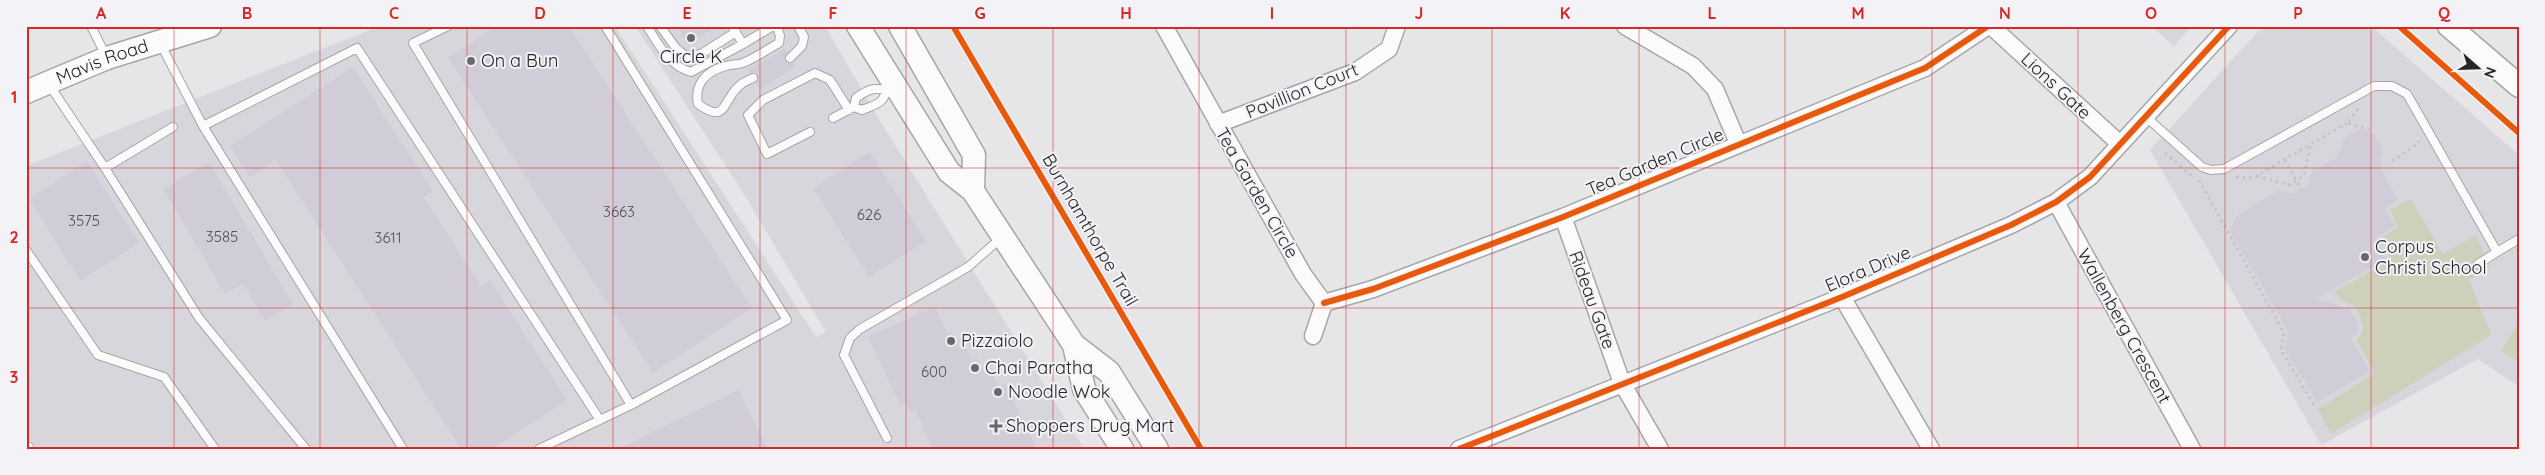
<svg xmlns="http://www.w3.org/2000/svg" width="2545" height="475" font-family="Quicksand,sans-serif">
	<rect width="100%" height="100%" fill="#e6e5e8"/>
	<path fill="#d8d6dd" d="M380,26H615L816,337L826,332L742,191L635,26H825L877,116L1084,449H26V166Z
		M2151,26H2192L2174,46Z
		M2263,26H2371L2519,155V387L2478,359L2321,445L2150,150Z"/>
	<path fill="#cdd0bb" d="M2411,199L2443,254L2476,235L2490,267L2469,280L2491,335L2331,434L2318,409L2375,373L2356,340C2368,329 2361,318 2355,306L2340,300L2335,291L2392,260L2382,238L2398,227L2390,210Z
		M2519,322V362L2501,351Z"/>
	<path fill="#d1cdd8" d="M496,26H569L752,308L653,373L448,58Z
		M677,26H718L687,44Z
		M785,48L787,53L785,60L788,63H793L796,67L760,89L756,83L758,75L750,73L748,70Z
		M353,67L433,191L424,197L481,286L490,280L567,400L492,449H461L276,160L250,177L230,146Z
		M2358,129L2374,134L2383,149L2380,167L2398,200L2385,208L2395,226L2376,237L2387,259L2315,299L2350,309L2359,325L2357,334L2351,338L2370,371L2317,402L2284,349L2289,333L2230,231L2237,215L2279,190L2292,193L2308,185L2312,171L2337,158L2344,138Z
		M870,152L926,241L869,277L813,188Z
		M87,161L139,243L80,281L29,199Z
		M209,162L293,304L265,321L243,284L225,294L163,189Z
		M935,306L948,334L952,332L959,347L965,345L972,360L977,357L985,374L991,371L999,387L1005,384L1037,449H933L915,410L910,412L906,402L900,405L868,337Z
		M739,390L767,449H618Z"/>
	<g fill="none" stroke-linecap="round" stroke-linejoin="round">
		<defs>
			<path id="lane" d="M91,26L106,56
				M448,26L413,43L631,405
				M647,26C659,45 669,66 691,72L743,44
				M660,26L676,48L687,57L701,54L736,32
				M732,26L743,44L773,26
				M160,43L203,126L403,449
				M790,58L802,46L804,37L798,26
				M753,78C749,80 743,82 739,86C722,101 727,125 698,104C694,84 706,71 726,66C732,64 739,65 745,62C757,57 768,49 779,43L780,36L777,26
				M50,86L105,168L199,318L306,449
				M854,107L856,98C867,90 873,87 886,90
				M2145,116L2202,167L2211,170L2224,169L2374,86H2392L2407,94L2497,252L2519,239
				M833,118L854,107L862,110C869,107 878,105 882,100C886,94 886,91 893,87
				M203,126L357,48L600,420
				M810,132L767,154L748,115L763,100L815,73L830,80L849,110
				M105,168L173,127
				M26,250L98,355L164,377L215,449
				M2478,264L2497,252
				M887,438L844,355L850,338L860,329L968,267L1001,238
				M29,447L30,449
				M539,449L631,405L787,320L605,26"/>
			<path id="street" d="M1164,26L1303,274L1324,303
				M1625,26L1693,66L1715,89L1738,143
				M1991,26L2120,144
				M1218,124L1355,72L1389,49L1397,26
				M2056,202L2192,449
				M1563,217L1622,383L1660,449
				M1842,297L1931,449
				M1324,303L1373,289L1563,217L1925,68L1988,26
				M1313,336L1324,303
				M1459,449L1842,297L2011,225L2056,202L2090,177L2229,26"/>
			<g id="secondary">
				<path d="M858,26L949,172L973,191L1074,345L1109,372L1157,449"/>
				<path d="M900,26L974,155L973,191"/>
				<path d="M2449,26L2519,86"/>
				<path id="s1" d="M26,92L107,58L210,26"/>
				<path d="M1074,345L1084,389L1122,449"/>
			</g>
		</defs>
		<use href="#lane" stroke="#a6a6a8" stroke-width="10"/>
		<use href="#street" stroke="#a6a6a8" stroke-width="19"/>
		<use href="#secondary" stroke="#a6a6a8" stroke-width="25"/>
		<path stroke="#c5c4c5" stroke-width="3" stroke-dasharray="2.5 4" stroke-linecap="butt" d="M2358,109L2347,123L2371,130
			M2165,153L2192,176
			M2285,160L2301,189
			M2392,161L2416,145L2419,141
			M2257,176L2289,185L2304,175L2311,144
			M2236,177L2253,178L2347,123
			M2199,180L2284,333L2281,350L2316,408"/>
		<use href="#lane" stroke="#fbfbfc" stroke-width="8"/>
		<use href="#street" stroke="#fbfbfc" stroke-width="16"/>
		<use href="#secondary" stroke="#fbfbfc" stroke-width="22"/>
		<defs>
			<path id="cycleway" d="M953,26L1201,449
				M2399,26L2519,133
				M1324,303L1373,289L1563,217L1925,68L1988,26
				M1459,449L1842,297L2011,225L2056,202L2090,177L2229,26"/>
		</defs>
		<use href="#cycleway" stroke="#f2f2f7" stroke-width="9"/>
		<use href="#cycleway" stroke="#e8590c" stroke-width="6"/>
	</g>
	<path fill="none" stroke="#d62828" stroke-width="1" stroke-opacity="0.55" d="M174,26V449M320,26V449M467,26V449M613,26V449M760,26V449M906,26V449M1053,26V449M1199,26V449M1346,26V449M1492,26V449M1639,26V449M1785,26V449M1932,26V449M2078,26V449M2225,26V449M2371,26V449M26,168H2519M26,308H2519"/>
	<g fill="#69686a" stroke="#f2f2f7" stroke-width="2">
		<circle cx="691" cy="38" r="5"/>
		<circle cx="471" cy="61" r="5"/>
		<circle cx="2365" cy="257" r="5"/>
		<circle cx="951" cy="341" r="5"/>
		<circle cx="975" cy="368" r="5"/>
		<circle cx="998" cy="392" r="5"/>
		<path d="M993.5 418.5h5v5h5v5h-5v5h-5v-5h-5v-5h5z"/>
	</g>
	<g text-anchor="middle" stroke-width="4" stroke-linejoin="round" paint-order="stroke">
		<g font-size="15" fill="#504f52">
			<text x="619" y="217">3663</text>
			<text x="869" y="220">626</text>
			<text x="84" y="226">3575</text>
			<text x="222" y="242">3585</text>
			<text x="388" y="243">3611</text>
			<text x="934" y="377">600</text>
		</g>
		<g font-size="18" fill="#252526" stroke="#f2f2f7" text-anchor="start">
			<text x="691" y="63" text-anchor="middle">Circle K</text>
			<text x="481" y="67">On a Bun</text>
			<text x="2375" y="253">Corpus<tspan x="2375" dy="21">Christi School</tspan></text>
			<text x="961" y="347">Pizzaiolo</text>
			<text x="985" y="374">Chai Paratha</text>
			<text x="1008" y="398">Noodle Wok</text>
			<text x="1006" y="432">Shoppers Drug Mart</text>
		</g>
		<g font-size="18" fill="#252526" stroke="#f2f2f7">
			<text dy="6" stroke="none"><textPath href="#s1" startOffset="82">Mavis Road</textPath></text>
			<text transform="translate(2056 86) rotate(43)" y="6">Lions Gate</text>
			<text transform="translate(1302 91) rotate(-22)" y="6">Pavillion Court</text>
			<text transform="translate(1655 162) rotate(-23)" y="6">Tea Garden Circle</text>
			<text transform="translate(1257 193) rotate(60)" y="6">Tea Garden Circle</text>
			<text transform="translate(1090 230) rotate(60)" y="6">Burnhamthorpe Trail</text>
			<text transform="translate(1868 269) rotate(-23)" y="6">Elora Drive</text>
			<text transform="translate(1592 300) rotate(70)" y="6">Rideau Gate</text>
			<text transform="translate(2124 326) rotate(61)" y="6">Wallenberg Crescent</text>
		</g>
	</g>
	<rect width="2545" height="475" fill="none" stroke="#f2f2f7" stroke-width="55"/>
	<g transform="translate(2478 68) rotate(110)" stroke="#f2f2f7" stroke-width="4" paint-order="stroke">
	<path d="M0-4L9 19L0 12L-9 19Z" fill="#252526"/>
	<text y="-8" font-size="14" font-weight="bold" text-anchor="middle" fill="#252526">N</text>
	</g>
	<rect x="28" y="28" width="2490" height="420" fill="none" stroke="#d62828" stroke-width="2"/>
	<g font-size="16" text-anchor="middle" font-weight="bold" fill="#d62828">
		<text x="101" y="19">A</text>
		<text x="247" y="19">B</text>
		<text x="394" y="19">C</text>
		<text x="540" y="19">D</text>
		<text x="687" y="19">E</text>
		<text x="833" y="19">F</text>
		<text x="980" y="19">G</text>
		<text x="1126" y="19">H</text>
		<text x="1272" y="19">I</text>
		<text x="1419" y="19">J</text>
		<text x="1565" y="19">K</text>
		<text x="1712" y="19">L</text>
		<text x="1858" y="19">M</text>
		<text x="2005" y="19">N</text>
		<text x="2151" y="19">O</text>
		<text x="2298" y="19">P</text>
		<text x="2444" y="19">Q</text>
		<text x="14" y="103">1</text>
		<text x="14" y="243">2</text>
		<text x="14" y="383">3</text>
	</g>
</svg>
